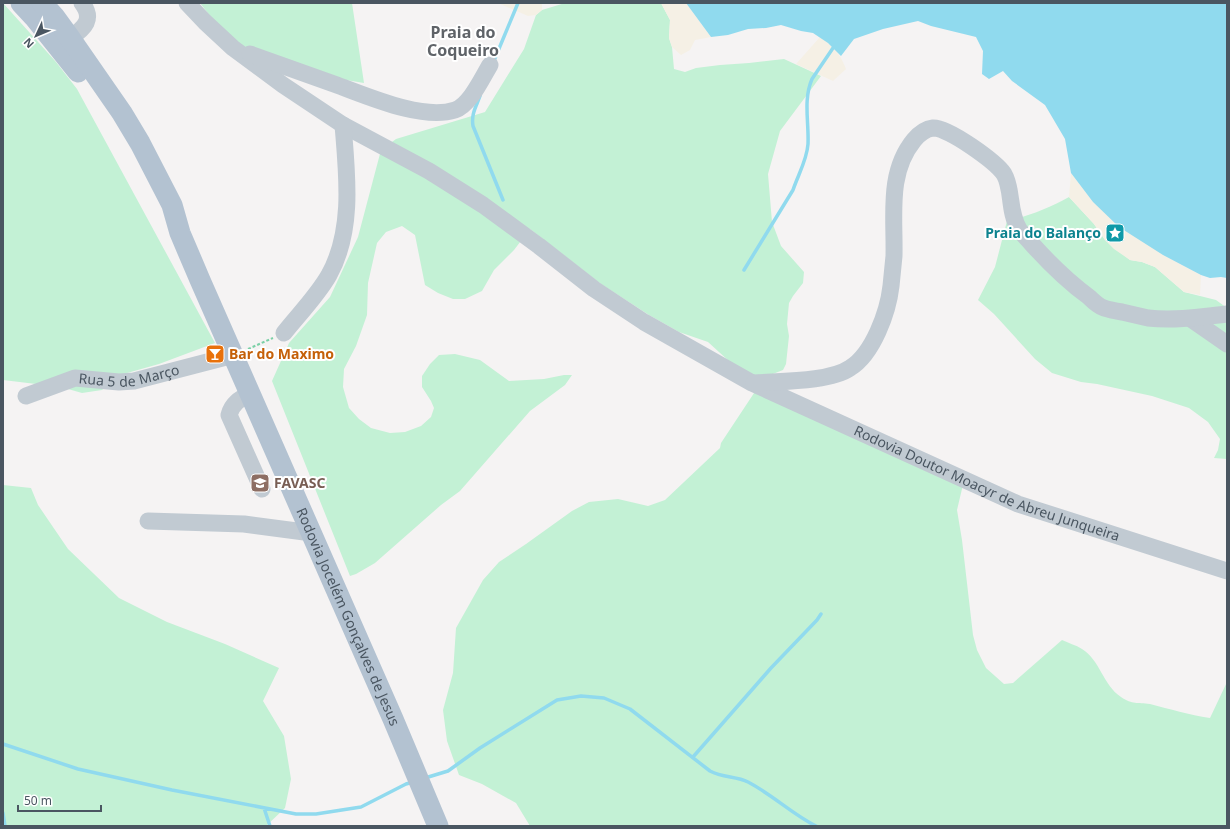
<svg xmlns="http://www.w3.org/2000/svg" width="1230" height="829" font-family="'Noto Sans',sans-serif">
	<rect width="100%" height="100%" fill="#f5f3f3"/>
	<path fill="#c3f1d5" d="M3,3L56,62L77,89L215,343L159,364L120,375L102,390L82,393L61,387L3,380Z
		M200,3H352L364,83L334,78L233,45Z
		M565,3H661L670,20L669,38L672,47L674,69L685,72L696,68L720,65L749,63L784,59L821,76L780,131L768,174L772,222L781,246L804,272L803,283L793,296L789,303L787,324L789,336L786,364L783,370L765,377L752,376L741,372L708,342L679,332L649,315L601,284L530,229L514,250L494,270L482,291L465,299H453L438,293L425,285L415,235L402,226L386,232L377,243L368,283L367,315L356,346L344,369L343,387L349,408L359,419L371,428L390,433L405,432L421,426L431,417L434,408L431,401L422,387V376L430,364L439,355L455,354L480,360L509,381L544,379L564,375H572L565,385L530,411L460,491L441,505L375,563L356,574L350,576L272,381L289,343L330,297L358,237L381,150L396,139L485,112L524,49L536,15L542,10Z
		M1069,197L1094,224L1105,240L1130,260L1142,262L1155,267L1184,292L1216,300L1227,308V459L1214,458L1218,450L1220,439L1208,422L1189,408L1152,396L1097,384L1081,382L1052,373L1035,359L994,314L978,300L995,267L1007,221C1029,216 1049,208 1069,197Z
		M762,381L966,472L957,510L962,540L973,635L977,650L986,668L1004,684L1013,683L1062,640C1068,643 1076,645 1082,649C1100,660 1103,685 1121,697C1133,705 1137,702 1150,704C1170,709 1189,715 1210,718L1227,682V826H530L516,803L482,784L459,775L447,741L443,710L453,673L456,628L483,580L499,562L526,544L572,511L589,502L618,499L648,506L665,500L720,448L721,443Z
		M3,485L31,488L38,505L68,549L119,598L167,622L225,644L279,668L263,701L284,736L291,779L285,808L266,826H3Z"/>
	<path fill="#f5f0e5" d="M498,3H542V10L536,15L528,16Z
		M661,3H686L711,37L695,40L690,50L681,55L672,47L669,38L670,20Z
		M820,37C834,47 840,53 846,69L833,81L796,64Z
		M1071,173L1093,202L1163,255L1201,275L1200,295L1184,292L1155,267L1142,262L1130,260L1114,249L1105,240L1094,224L1069,197Z"/>
	<path fill="#90daee" d="M686,3H1227V278L1221,277L1210,278L1201,275L1163,255L1119,227L1093,202L1071,173L1065,139L1045,105L1012,81L1003,71L989,79L982,74L983,51L976,37L931,26L918,21L883,29L854,39L841,56L828,43L813,33L801,31L781,25L766,28L748,29L728,35L711,37Z"/>
	<g fill="none" stroke-linecap="round" stroke-linejoin="round">
		<path stroke="#90daee" stroke-width="3.5" d="M493,63L518,3
			M480,96C476,107 471,114 473,126L503,200
			M744,270L793,190C798,175 807,160 808,144C809,122 803,100 812,79L833,48
			M3,744L78,769L172,790L296,814H316L361,807L406,784L413,782
			M693,757L771,668L817,620L821,614
			M425,778L448,771L480,748L557,700L581,696L604,698L630,709L710,771C723,778 736,776 748,782C773,795 792,814 816,826
			M264,808L270,826
			M3,813L5,826"/>
		<path stroke="#7ad0a6" stroke-width="2" stroke-dasharray="3 2" stroke-linecap="butt" d="M248,349L273,338"/>
		<g stroke="#c1cad2" stroke-width="17">
			<path id="s1" d="M187,3L205,22L233,48L283,85L343,125L429,171L483,205L539,246L594,289L644,322L752,383L1018,504L1227,571"/>
			<path d="M70,38C85,28 94,19 82,3"/>
			<path d="M250,54C278,64 306,74 334,84C365,95 422,121 455,110C470,105 482,78 490,65"/>
			<path d="M1191,319L1227,344"/>
			<path d="M284,333C299,314 317,296 329,275C354,230 347,174 343,125"/>
			<path d="M754,383C779,381 830,382 850,368C873,354 888,312 891,286C892,276 893,266 894,256C895,216 887,173 914,140C919,134 925,129 933,128C948,127 996,162 1004,174C1013,189 1008,212 1019,229C1022,234 1027,238 1031,243C1049,263 1067,281 1089,297C1093,301 1098,306 1104,308C1110,310 1116,311 1122,312C1131,314 1139,316 1148,318C1174,321 1201,317 1227,314"/>
			<path d="M251,393C240,399 232,403 229,415L262,489"/>
			<path id="s2" d="M26,396L75,378L119,382L134,381L234,355"/>
			<path d="M148,521L244,524L312,533"/>
		</g>
		<g stroke="#b3c2d1" stroke-width="21">
			<path d="M21,3L34,17L78,72"/>
			<path id="s3" d="M42,3L54,16L70,38L122,113L140,143L172,205L180,233L200,280L393,719L438,826"/>
		</g>
	</g>
	<defs>
		<symbol id="sight-square" viewBox="-11 -11 22 22"><rect x="-9" y="-9" width="18" height="18" rx="4" fill="#0f9aa8" stroke="#fff"/><path d="M0-6L1.8-2.2L6-1.7L2.9 1.2L3.7 5.4L0 3.3L-3.7 5.4L-2.9 1.2L-6-1.7L-1.8-2.2Z" fill="#fff"/></symbol>
		<symbol id="bar-square" viewBox="-11 -11 22 22"><rect x="-9" y="-9" width="18" height="18" rx="4" fill="#e8710a" stroke="#fff"/><path d="M-6-5H6L.8 .8V4.5H3.5V6h-7V4.5H-.8V.8Z" fill="#fff"/></symbol>
		<symbol id="university-square" viewBox="-11 -11 22 22"><rect x="-9" y="-9" width="18" height="18" rx="4" fill="#8d6e63" stroke="#fff"/><path d="M0-5L7-2L0 1L-7-2ZM-4 1L0 2.5L4 1V4Q0 6-4 4Z" fill="#fff"/></symbol>
	</defs>
	<g fill-rule="evenodd">
		<use href="#sight-square" x="1104" y="222" width="22" height="22"/>
		<use href="#bar-square" x="204" y="343" width="22" height="22"/>
		<use href="#university-square" x="249" y="472" width="22" height="22"/>
	</g>
	<g text-anchor="middle" stroke-width="4" stroke-linejoin="round" paint-order="stroke">
		<g font-size="14" font-weight="bold" fill="#0d838f" stroke="#fff" text-anchor="end">
			<text x="1101" y="238">Praia do Balanço</text>
		</g>
		<g font-size="14" font-weight="bold" fill="#c56008" stroke="#fff" text-anchor="start">
			<text x="229" y="359">Bar do Maximo</text>
		</g>
		<g font-size="14" fill="#4a5661" stroke="#fff">
			<text dy="5" stroke="none"><textPath href="#s2" startOffset="107">Rua 5 de Março</textPath></text>
			<text dy="5" stroke="none"><textPath href="#s1" startOffset="939">Rodovia Doutor Moacyr de Abreu Junqueira</textPath></text>
			<text dy="5" stroke="none"><textPath href="#s3" startOffset="689">Rodovia Jocelém Gonçalves de Jesus</textPath></text>
		</g>
		<g font-size="14" font-weight="bold" fill="#785e54" stroke="#fff" text-anchor="start">
			<text x="274" y="488">FAVASC</text>
		</g>
		<g font-size="16" font-weight="bold" fill="#5f6368" stroke="#fff">
			<text x="463" y="38">Praia do<tspan x="463" dy="18">Coqueiro</tspan></text>
		</g>
	</g>
	<rect width="1230" height="829" fill="none" stroke="#4a5661" stroke-width="8"/>
	<g transform="translate(36 36) rotate(226)" stroke="#ffffff" stroke-width="3" paint-order="stroke">
	<path d="M0-3L7 15L0 10L-7 15Z" fill="#4a5661"/>
	<text y="-6" font-size="11" font-weight="bold" text-anchor="middle" fill="#4a5661">N</text>
	</g>
	<path d="M18 805v6h83v-6" fill="none" stroke="#4a5661" stroke-width="2"/>
	<text x="24" y="805" font-size="12" fill="#4a5661" stroke="#ffffff" stroke-width="3" paint-order="stroke">50 m</text>
</svg>
